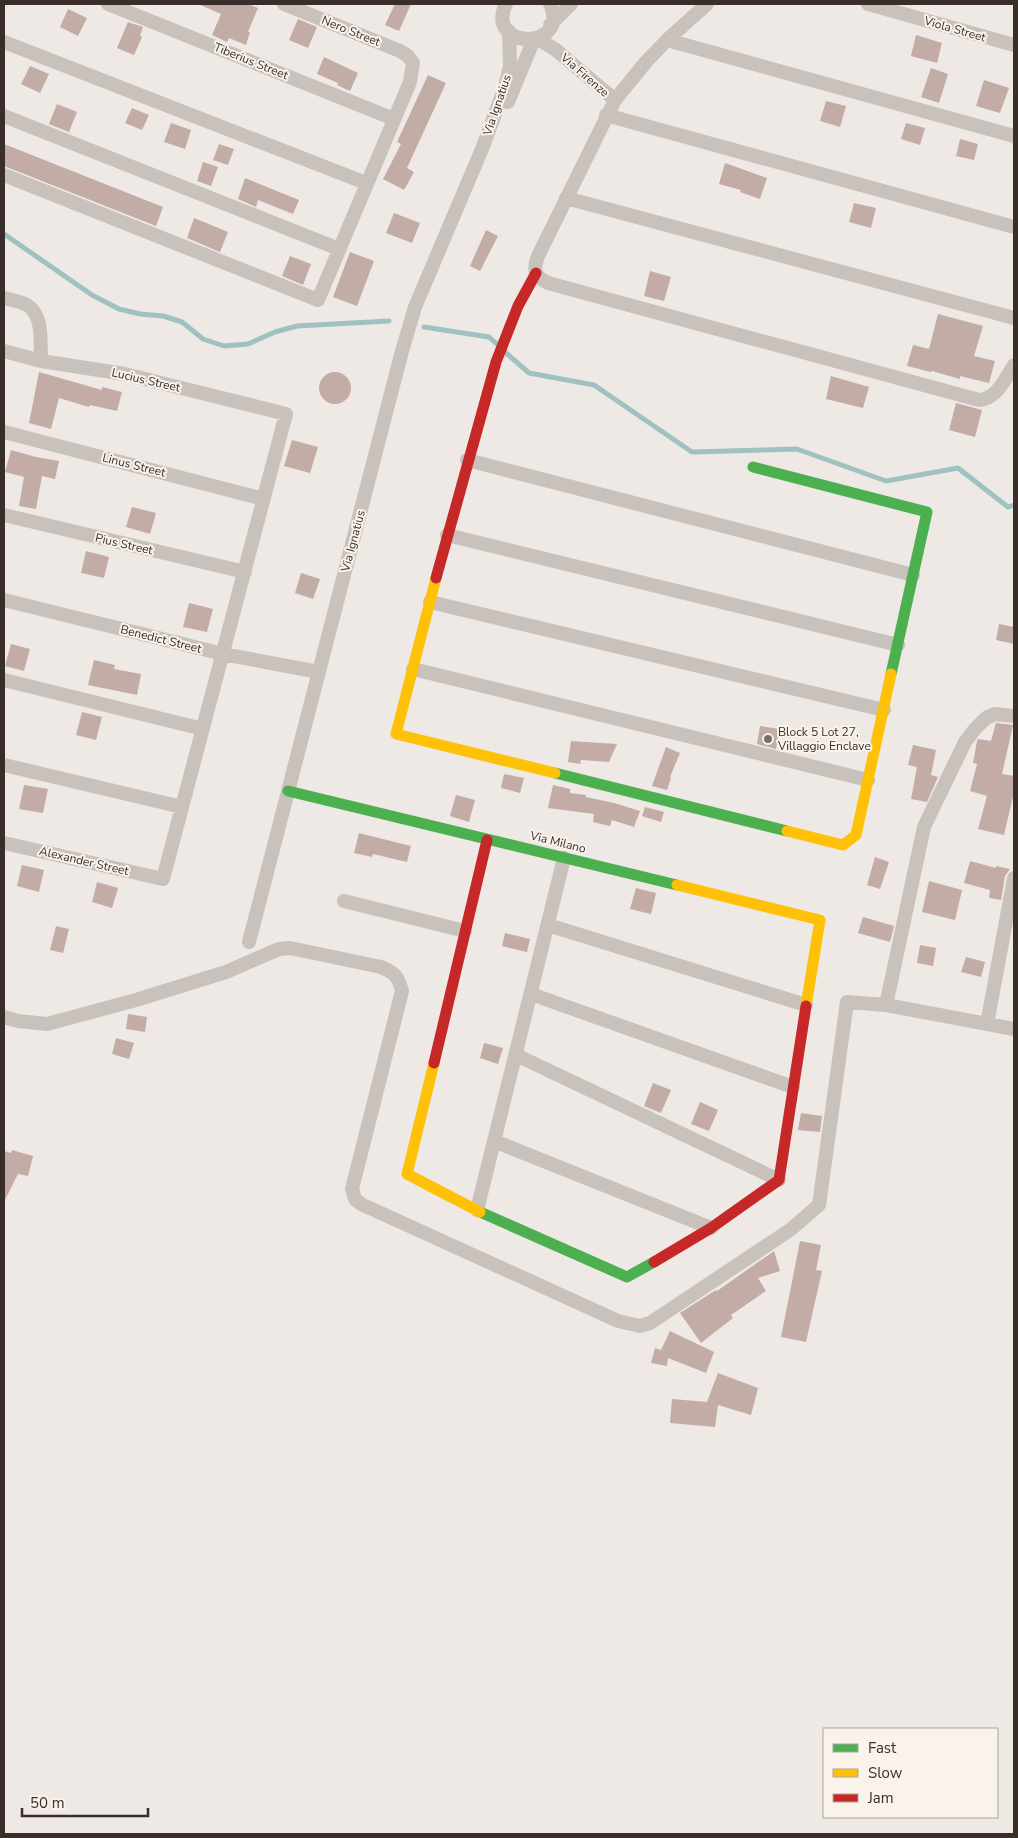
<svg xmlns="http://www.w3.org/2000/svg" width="1018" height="1838" font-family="'Nunito Sans',sans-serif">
	<rect width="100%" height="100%" fill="#eee9e4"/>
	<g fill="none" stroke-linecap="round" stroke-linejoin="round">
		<path stroke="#9fc2c0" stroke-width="5" d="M4,234L92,295L119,309L140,314L163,316L182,322L203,339L224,346L248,344L275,332L297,326L389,321
			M424,327L489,337L499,346
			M505,352L529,373L594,385L692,452L797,449L886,481L958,468L1008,507L1014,505"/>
	</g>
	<path fill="#c2aca5" d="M198,4H248L258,8L248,32H250L246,45L229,38L227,42L212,35L221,14Z
		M395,4H411L399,31L385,25Z
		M68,9L87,18L78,36L60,27Z
		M298,19L317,27L308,48L289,40Z
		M128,22L143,27L140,36L142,37L134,55L117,48Z
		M916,35L942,43L937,63L911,56Z
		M324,57L358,73L350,91L337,85L338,83L317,74Z
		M30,66L49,74L40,93L21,84Z
		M931,68L948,74L939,103L921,97Z
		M428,75L446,83L407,168L414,172L404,190L383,179L401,144L397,142Z
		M984,80L1009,88L1000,113L976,106Z
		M826,101L846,106L840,127L820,121Z
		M57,104L77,112L69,132L49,124Z
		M132,108L149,115L142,130L125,123Z
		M171,123L191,130L185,149L164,142Z
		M906,123L925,128L920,145L901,139Z
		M960,139L978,144L974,160L956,156Z
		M4,144L163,207L156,226L4,166Z
		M219,144L234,149L228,165L213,160Z
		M203,162L218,167L211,186L197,181Z
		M725,163L767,178L760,199L740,192L741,190L719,184Z
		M245,178L299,200L293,214L258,200L256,207L238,199Z
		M854,203L876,208L871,228L849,222Z
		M394,213L420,223L412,243L386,233Z
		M194,218L228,232L220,252L187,238Z
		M486,230L498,236L480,271L470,266Z
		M350,252L374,261L357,306L333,297Z
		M290,256L311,264L303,285L282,276Z
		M650,271L671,277L664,301L644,296Z
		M938,314L983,326L974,356L995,361L989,383L960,376V379L932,371L931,372L907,366L913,345L929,349Z
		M39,372L102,390V387L122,392L117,411L90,405L89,407L59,398L51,429L29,423Z
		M319 388a16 16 0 1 1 32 0a16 16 0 1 1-32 0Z
		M831,376L869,387L863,408L826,399Z
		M956,403L982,410L975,437L949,430Z
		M292,440L318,447L310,473L284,466Z
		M11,450L36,457L59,461L55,479L42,476L36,509L19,506L24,477L5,472Z
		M132,507L156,513L150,534L126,527Z
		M86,551L109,557L104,578L81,573Z
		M301,573L320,579L313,599L295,593Z
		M189,603L213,609L207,632L183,627Z
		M999,624L1014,627V644L996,640Z
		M11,644L30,649L24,671L5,666Z
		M94,660L115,665L114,669L141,674L137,695L88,685Z
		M82,712L102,717L96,740L76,735Z
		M996,723L1013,725L1002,774L1014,776V792L1004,835L978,829L987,796L970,791L977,764L973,763L977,741L978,739L991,741Z
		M760,726L779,729L776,749L757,744Z
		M571,741L617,744L609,762L581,760L580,764L568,762Z
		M913,745L936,750L931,775L938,777L927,802L911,799L917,767L908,765Z
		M666,747L680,753L670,777L671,778L667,790L652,786Z
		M504,774L524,778L520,793L501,788Z
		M24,785L48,789L43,813L19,809Z
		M553,785L570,789V793L586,795V797L614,803L640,811L634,827L612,820L610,826L593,822L594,814L548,808Z
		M456,795L475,800L469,822L450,816Z
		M645,807L664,812L661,822L642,816Z
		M359,833L411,846L407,862L373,854L372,857L354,853Z
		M875,857L889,862L880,889L867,885Z
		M970,861L996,868V866L1010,869L1005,876L1001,900L989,898L990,890L964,883Z
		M22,865L44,870L39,892L17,886Z
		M929,881L962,890L955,920L922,912Z
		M97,882L118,888L112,908L92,902Z
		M636,888L656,893L651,914L630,909Z
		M863,917L894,926L890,942L858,933Z
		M56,926L69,929L63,953L50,950Z
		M505,933L530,939L527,952L502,946Z
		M920,945L936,948L933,966L917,963Z
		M966,957L985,962L981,977L961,972Z
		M128,1014L147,1017L145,1032L126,1029Z
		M116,1038L134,1043L129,1059L112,1054Z
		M484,1043L503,1048L498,1064L480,1058Z
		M653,1083L671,1090L661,1113L644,1106Z
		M700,1102L718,1110L709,1131L691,1124Z
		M801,1113L822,1116L820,1132L798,1130Z
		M12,1150L33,1156L28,1176L18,1174L4,1202V1151L11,1153Z
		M800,1241L821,1245L816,1270L822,1271L806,1342L781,1337Z
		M774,1251L780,1271L758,1278L766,1291L731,1315L733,1318L701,1343L680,1313L716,1290L717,1291Z
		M670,1331L714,1352L706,1373L668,1358L667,1366L651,1363L655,1348L661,1350Z
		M718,1373L758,1388L751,1415L718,1405L715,1427L670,1423L672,1399L707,1402Z"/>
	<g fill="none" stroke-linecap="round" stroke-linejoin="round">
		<path stroke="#c8c1bc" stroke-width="14" d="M108,4L394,119
			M506,4C484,50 571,51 550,4
			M707,4L667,40L645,63L615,100L538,256C533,270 534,276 548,283L979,400C997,399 1005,379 1014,365
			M868,4L1014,45
			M550,25L571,4
			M537,38L556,50L615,100
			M667,40L1014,136
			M4,42L366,183
			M508,102L534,39
			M606,115L1014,227
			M4,116L339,249
			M4,175L318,300L410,82L413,63L408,56L400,51L284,4
			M566,198L1014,318
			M4,298C11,300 20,301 27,305C44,315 40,343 41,361
			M4,351L41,361L125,374L286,414L163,879L4,843
			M4,432L264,499
			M467,460L913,575
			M4,515L245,572
			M447,535L898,645
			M4,600L223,654L319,672
			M430,602L884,710
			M413,669L868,780
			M4,680L203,729
			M4,765L182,807
			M344,901L465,931
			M548,925L806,1005
			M249,942L402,351L415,307L482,149L505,87L510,66L509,31
			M531,994L793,1087
			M886,1005L924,827L965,742L975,729L986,718L995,714L1014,716
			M4,1017L18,1021L47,1024L136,1000L226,972L279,949L290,948L381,967C395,973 398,976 402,991L352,1189L355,1199L361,1204L618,1321L640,1326L650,1323L790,1230L819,1205L847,1002L886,1005L1014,1029
			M987,1024L1014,878
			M516,1055L779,1180
			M494,1141L711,1228
			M477,1210L564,858"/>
		<path stroke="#4caf50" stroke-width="11" d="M753,467L927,512L891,674
			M555,773L787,831
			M288,791L677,885
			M480,1212L627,1277L654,1262"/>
		<path stroke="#ffc107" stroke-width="11" d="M436,578L396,734L555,773
			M787,831L843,845L856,835L891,674
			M677,885L820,920L806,1006
			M434,1063L407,1174L480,1212"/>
		<path stroke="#c62828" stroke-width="11" d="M436,578L496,362L518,306L536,273
			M434,1063L487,840
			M654,1262L711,1228L779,1180L806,1006"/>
	</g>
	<circle fill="#786f6b" stroke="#faf3ec" stroke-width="2" cx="768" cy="739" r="5"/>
	<g text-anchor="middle" stroke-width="4" stroke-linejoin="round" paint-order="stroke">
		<g font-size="12" fill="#392e2a" stroke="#faf3ec">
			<text transform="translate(955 29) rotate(16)" y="4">Viola Street</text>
			<text transform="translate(351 31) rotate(22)" y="4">Nero Street</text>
			<text transform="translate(251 61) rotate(22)" y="4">Tiberius Street</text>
			<text transform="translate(585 75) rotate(41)" y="4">Via Firenze</text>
			<text transform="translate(497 105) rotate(-71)" y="4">Via Ignatius</text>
			<text transform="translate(146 380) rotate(13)" y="4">Lucius Street</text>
			<text transform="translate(134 465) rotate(14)" y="4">Linus Street</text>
			<text transform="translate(353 541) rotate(-75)" y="4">Via Ignatius</text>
			<text transform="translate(124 544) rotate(13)" y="4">Pius Street</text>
			<text transform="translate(161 639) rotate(14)" y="4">Benedict Street</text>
			<text transform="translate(558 842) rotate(14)" y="4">Via Milano</text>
			<text transform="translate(84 861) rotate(13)" y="4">Alexander Street</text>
		</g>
		<g font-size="12" fill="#392e2a" stroke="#faf3ec" text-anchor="start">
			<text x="778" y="736">Block 5 Lot 27,<tspan x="778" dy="14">Villaggio Enclave</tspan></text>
		</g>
	</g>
	<rect width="1018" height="1838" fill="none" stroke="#392e2a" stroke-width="10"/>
	<rect x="823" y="1728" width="175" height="90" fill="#faf3ec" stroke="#ada49e"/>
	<rect x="833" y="1744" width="25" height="8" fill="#4caf50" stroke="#ada49e"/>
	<text x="868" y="1753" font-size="15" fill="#392e2a">Fast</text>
	<rect x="833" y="1769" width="25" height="8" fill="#ffc107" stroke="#ada49e"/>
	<text x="868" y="1778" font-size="15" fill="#392e2a">Slow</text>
	<rect x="833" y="1794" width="25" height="8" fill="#c62828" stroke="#ada49e"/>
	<text x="868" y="1803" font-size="15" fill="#392e2a">Jam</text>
	<path d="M22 1808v8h126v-8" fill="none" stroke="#392e2a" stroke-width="2.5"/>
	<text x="30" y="1808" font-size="15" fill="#392e2a" stroke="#faf3ec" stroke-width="4" paint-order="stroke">50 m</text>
</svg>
